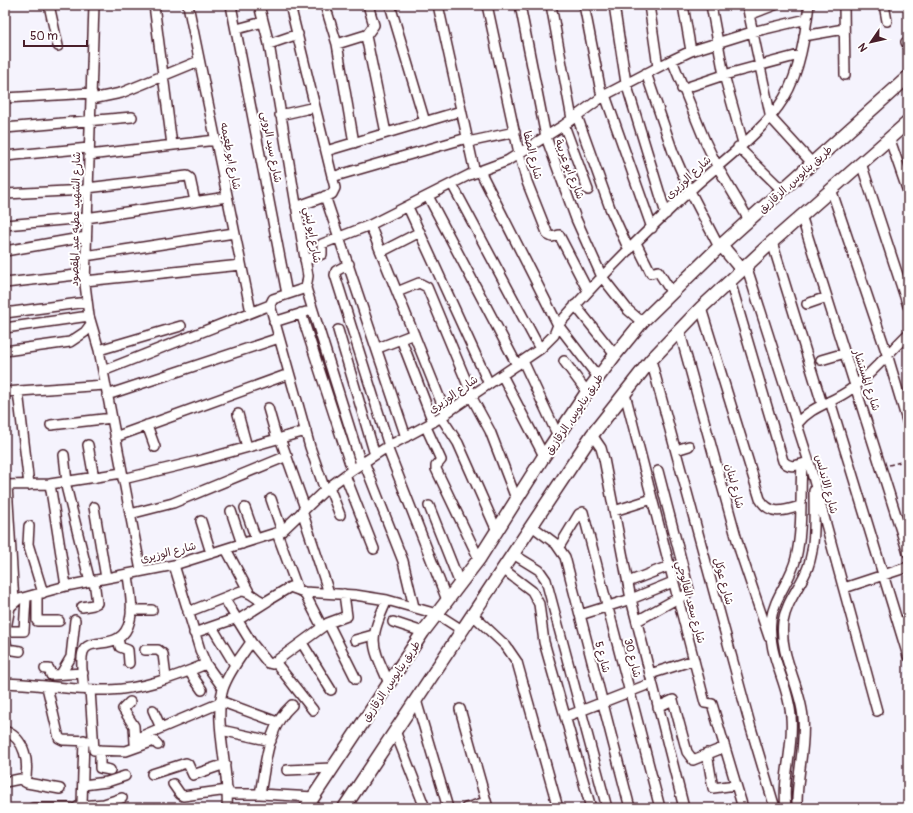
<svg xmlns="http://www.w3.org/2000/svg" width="913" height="813" font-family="Pangolin,'Playpen Sans Arabic',sans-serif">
	<rect width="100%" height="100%" fill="#f5f3fd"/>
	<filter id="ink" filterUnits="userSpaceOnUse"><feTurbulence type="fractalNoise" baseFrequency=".025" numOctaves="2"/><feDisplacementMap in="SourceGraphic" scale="8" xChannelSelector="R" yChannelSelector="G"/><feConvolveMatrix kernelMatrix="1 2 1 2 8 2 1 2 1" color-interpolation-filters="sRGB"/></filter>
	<g filter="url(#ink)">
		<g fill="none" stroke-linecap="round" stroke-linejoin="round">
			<defs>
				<path id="minor" d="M49,5L58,46
					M94,5L85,284L89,316L99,350L141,571
					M154,5L172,145
					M188,5L251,312
					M231,5L287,294
					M259,5L269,44L308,276L306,288L361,464
					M290,5L335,188L332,194L296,207
					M325,5L337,44L354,143
					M368,5L374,25L366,36L386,133
					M390,5L425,122
					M438,5L475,173
					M487,5L519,153L527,182L548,235L552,237L559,235L588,291
					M520,5L546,137L576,219L602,277L628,310L642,322
					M551,5L572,119
					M584,5L602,97
					M614,5L626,83L666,214
					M649,5L658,67
					M683,5L691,51
					M711,5L724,75L743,143
					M747,5L771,118L812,163
					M844,5L845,75
					M884,5L887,21
					M749,15L775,5
					M237,29L263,22
					M804,36L844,29
					M906,42L908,46
					M269,44L298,34
					M337,44L366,35
					M672,60L705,141L717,166L749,220
					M646,73L673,152L690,191L719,247
					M682,89L724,75L799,55
					M605,95L652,228
					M5,98L92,93
					M92,99L121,93L199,61
					M280,115L315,107
					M577,116L610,208L629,250
					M564,125L588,190
					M5,128L132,117
					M890,140L908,192
					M468,142L515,132
					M738,147L782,190
					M326,151L461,111
					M89,155L216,140
					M5,156L89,148
					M861,163L908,306
					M480,171L558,325L598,377
					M332,177L467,138
					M452,184L540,349
					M87,188L187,176L190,178L195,201
					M831,189L887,354L908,424
					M5,194L87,190
					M325,196L406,437
					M428,196L517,365
					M408,207L489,384
					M801,215L908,553
					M5,225L86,218L227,197
					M370,225L446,414
					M772,242L822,404
					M636,243L651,273L658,271L672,293
					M5,251L86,237
					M381,252L420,232
					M85,256L234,233
					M305,260L322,254V244L370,225L469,175L507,161L564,125L605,95L672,60L691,51L752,32L807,19
					M349,264L336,271L335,275L389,446
					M746,265L809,462L877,711
					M85,281L241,265
					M730,281L783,461C790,469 797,465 806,463
					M5,283L85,274
					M397,292L419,283L427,287L472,395
					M807,304L827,297
					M270,305L310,447L325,490
					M575,305L615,355
					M701,308L760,499C770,516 784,511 800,506
					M5,313L87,302
					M301,313L352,470
					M274,322L306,312
					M5,328L89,316
					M679,329L740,551L769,637
					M338,330L375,455
					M401,339L433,422
					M378,348L414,334
					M99,350L181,326
					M5,351L70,342L85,332L91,324
					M651,360L751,728L775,808
					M821,360L845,353
					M523,361L558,436
					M564,361L587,392
					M103,371L270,305L273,299L306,288
					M502,375L544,456
					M18,391L29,485
					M5,392L105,385
					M625,394L705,703L712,704L743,808
					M107,395L279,338
					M471,396L490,431L517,501
					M830,401L908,656
					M268,408L277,439
					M238,414L247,447
					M441,417L458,443L497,531
					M797,424C812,405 833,403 851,389C872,374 889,352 908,334
					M51,425L112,418
					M147,425L155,447
					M426,427L441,460L436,466V469L479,559
					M592,435L601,448L604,459L631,599L684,808
					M115,437L289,374
					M280,438L305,508
					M88,445L94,478
					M387,447L447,600
					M676,450L689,446
					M64,455L67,482
					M364,462L403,561L414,607
					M345,475L374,549
					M123,479L198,461L306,431
					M65,482L90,582
					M50,484L66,586
					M5,485L50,484L122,473
					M7,485L14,602
					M329,487L340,515
					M271,499L282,531
					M429,506L460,584
					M94,507L106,578
					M245,508L256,539
					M231,511L242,544
					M302,511L329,593
					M614,511L652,499
					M130,514L173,503L287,456
					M201,521L211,553
					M29,526L28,544L43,593
					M532,526L556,544L565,557L630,808
					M277,533L298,590
					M559,547L579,514L583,512L660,808
					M226,549L249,592
					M513,554L539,570L546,580L607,808
					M174,565L200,650L206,664L223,688
					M503,569L532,591L539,604L544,642L591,808
					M628,582L669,566
					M844,588L908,567
					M304,592L322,627
					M37,595V621H59
					M224,598L251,642L268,663L272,664L328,623L347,616L344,594
					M387,600C368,642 371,643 389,683
					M82,607L93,605L97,603L94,581
					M131,610H152
					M188,612L241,591C252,591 256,601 265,602L290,587L304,592L355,595L387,600L437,614L462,630
					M473,615L506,646L517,662L558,808
					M580,615L631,599L673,582
					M238,620L268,601
					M637,621L678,598L686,595L689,590L658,471
					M393,622L423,632
					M328,623L356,679
					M898,623L908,620
					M212,627L235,665
					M6,631H24L26,598
					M194,633L237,618
					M5,634L10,607L19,599L66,586L174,565L282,531L325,490L352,470L387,447L433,422L540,349L554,335L558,325C601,276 648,229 696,185C725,159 764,131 784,98C800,72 805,35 809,5
					M5,634L7,649L20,651
					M118,639L120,647L128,650L129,663
					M355,640L373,635
					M302,643L331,690
					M145,650H158L163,654L166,678
					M276,663L313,710
					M45,669H49L51,675L83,673
					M189,671L202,690
					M61,674L71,657L75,620
					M650,674L694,660
					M5,683C40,684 74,691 109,690C142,689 175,677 206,664
					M47,687L59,738L63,740L93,741
					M84,689C83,680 80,661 83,652C89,635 122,654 130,620C134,606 129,588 128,574
					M90,690L94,750L126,751L154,741L158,745
					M416,700L448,808
					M220,701L277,722
					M130,702L123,709L134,726L135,743
					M658,707L673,700L687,752L693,760L725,747
					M460,709L488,808
					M153,710L161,728
					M565,717L652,683
					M221,730L271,741
					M5,731C26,739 29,763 25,782
					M395,731L425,808
					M135,739L220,703
					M100,750V768L110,770
					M707,753L713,788L736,785
					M287,770L332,768
					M152,774L186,763L188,764L193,775L225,764
					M5,782L20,779L27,783L60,789
					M173,784L180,794L183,796L228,790
					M83,785L107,782L125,776
					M228,794H260L314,797
					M260,794C266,763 267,727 292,705
					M81,806L104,804L122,798
					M33,808H70
					M76,808L82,804L84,740
					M227,808C230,772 213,721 223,689C229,671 241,657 251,642
					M466,808L486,802
					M786,808C782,777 794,748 791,717C789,683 767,656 771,620C774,597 791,580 796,558C803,528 800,495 802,464
					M797,808C796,777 806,748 803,717C800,684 779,656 783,622C786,602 801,586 808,567C816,544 814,516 814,491"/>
				<path id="major" d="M721,245L742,270
					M306,808L423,632L479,559L544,456L587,392L615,355L642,322L719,247L908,77
					M344,808L592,435L651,360L701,308L772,242L908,122"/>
			</defs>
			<use href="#minor" stroke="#4a1f2b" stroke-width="12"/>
			<use href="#major" stroke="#4a1f2b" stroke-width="15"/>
			<path stroke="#4a1f2b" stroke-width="1.5" stroke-dasharray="4 3" stroke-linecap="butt" d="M889,465L908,460"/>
			<use href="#minor" stroke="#fff" stroke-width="9"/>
			<use href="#major" stroke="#fff" stroke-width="12"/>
		</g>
	</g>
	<g text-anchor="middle" stroke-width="4" stroke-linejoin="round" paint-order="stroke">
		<g font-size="11" fill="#4a1f2b" stroke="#fff">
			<text transform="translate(272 147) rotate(79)" y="4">شارع سيد الروبى</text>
			<text transform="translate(533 155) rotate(76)" y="4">شارع الصفا</text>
			<text transform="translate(231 156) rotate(79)" y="4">شارع ابو طعيمه</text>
			<text transform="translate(570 169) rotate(69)" y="4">شارع ابو عريبة</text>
			<text transform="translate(688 177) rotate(-43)" y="4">شارع الوزيرى</text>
			<text transform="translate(795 179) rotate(-42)" y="4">طريق بنايوس, الزقازيق</text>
			<text transform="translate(75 219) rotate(-89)" y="4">شارع الشهيد عطيه عبد المقصود</text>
			<text transform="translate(313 235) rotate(80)" y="4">شارع ابو لبني</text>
			<text transform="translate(867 380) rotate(72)" y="4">شارع المستشار</text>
			<text transform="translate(453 394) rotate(-35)" y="4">شارع الوزيرى</text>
			<text transform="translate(574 414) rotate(-56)" y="4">طريق بنايوس, الزقازيق</text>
			<text transform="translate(827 484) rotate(75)" y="4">شارع الاندلس</text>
			<text transform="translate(735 486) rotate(75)" y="4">شارع لبنان</text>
			<text transform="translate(168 552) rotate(-14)" y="4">شارع الوزيرى</text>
			<text transform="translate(724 581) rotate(75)" y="4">شارع عوكل</text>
			<text transform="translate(691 602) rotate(75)" y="4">شارع سعد الفالوجي</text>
			<text transform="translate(603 657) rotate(75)" y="4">شارع 5</text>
			<text transform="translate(633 658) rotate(76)" y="4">شارع 30</text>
			<text transform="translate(391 681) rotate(-56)" y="4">طريق بنايوس, الزقازيق</text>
		</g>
	</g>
	<rect width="913" height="813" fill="none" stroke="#fff" stroke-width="20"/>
	<rect x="10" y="10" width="893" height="793" fill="none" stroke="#4a1f2b" stroke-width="1.5" filter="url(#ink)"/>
	<g transform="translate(871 42) rotate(236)" stroke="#ffffff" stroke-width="3" paint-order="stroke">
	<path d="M0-3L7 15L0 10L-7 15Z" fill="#4a1f2b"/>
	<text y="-6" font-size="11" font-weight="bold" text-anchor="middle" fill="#4a1f2b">N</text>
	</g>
	<path d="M24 40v6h63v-6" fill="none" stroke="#4a1f2b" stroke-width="2"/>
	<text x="30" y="40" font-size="12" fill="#4a1f2b" stroke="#ffffff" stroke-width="3" paint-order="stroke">50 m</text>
</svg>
